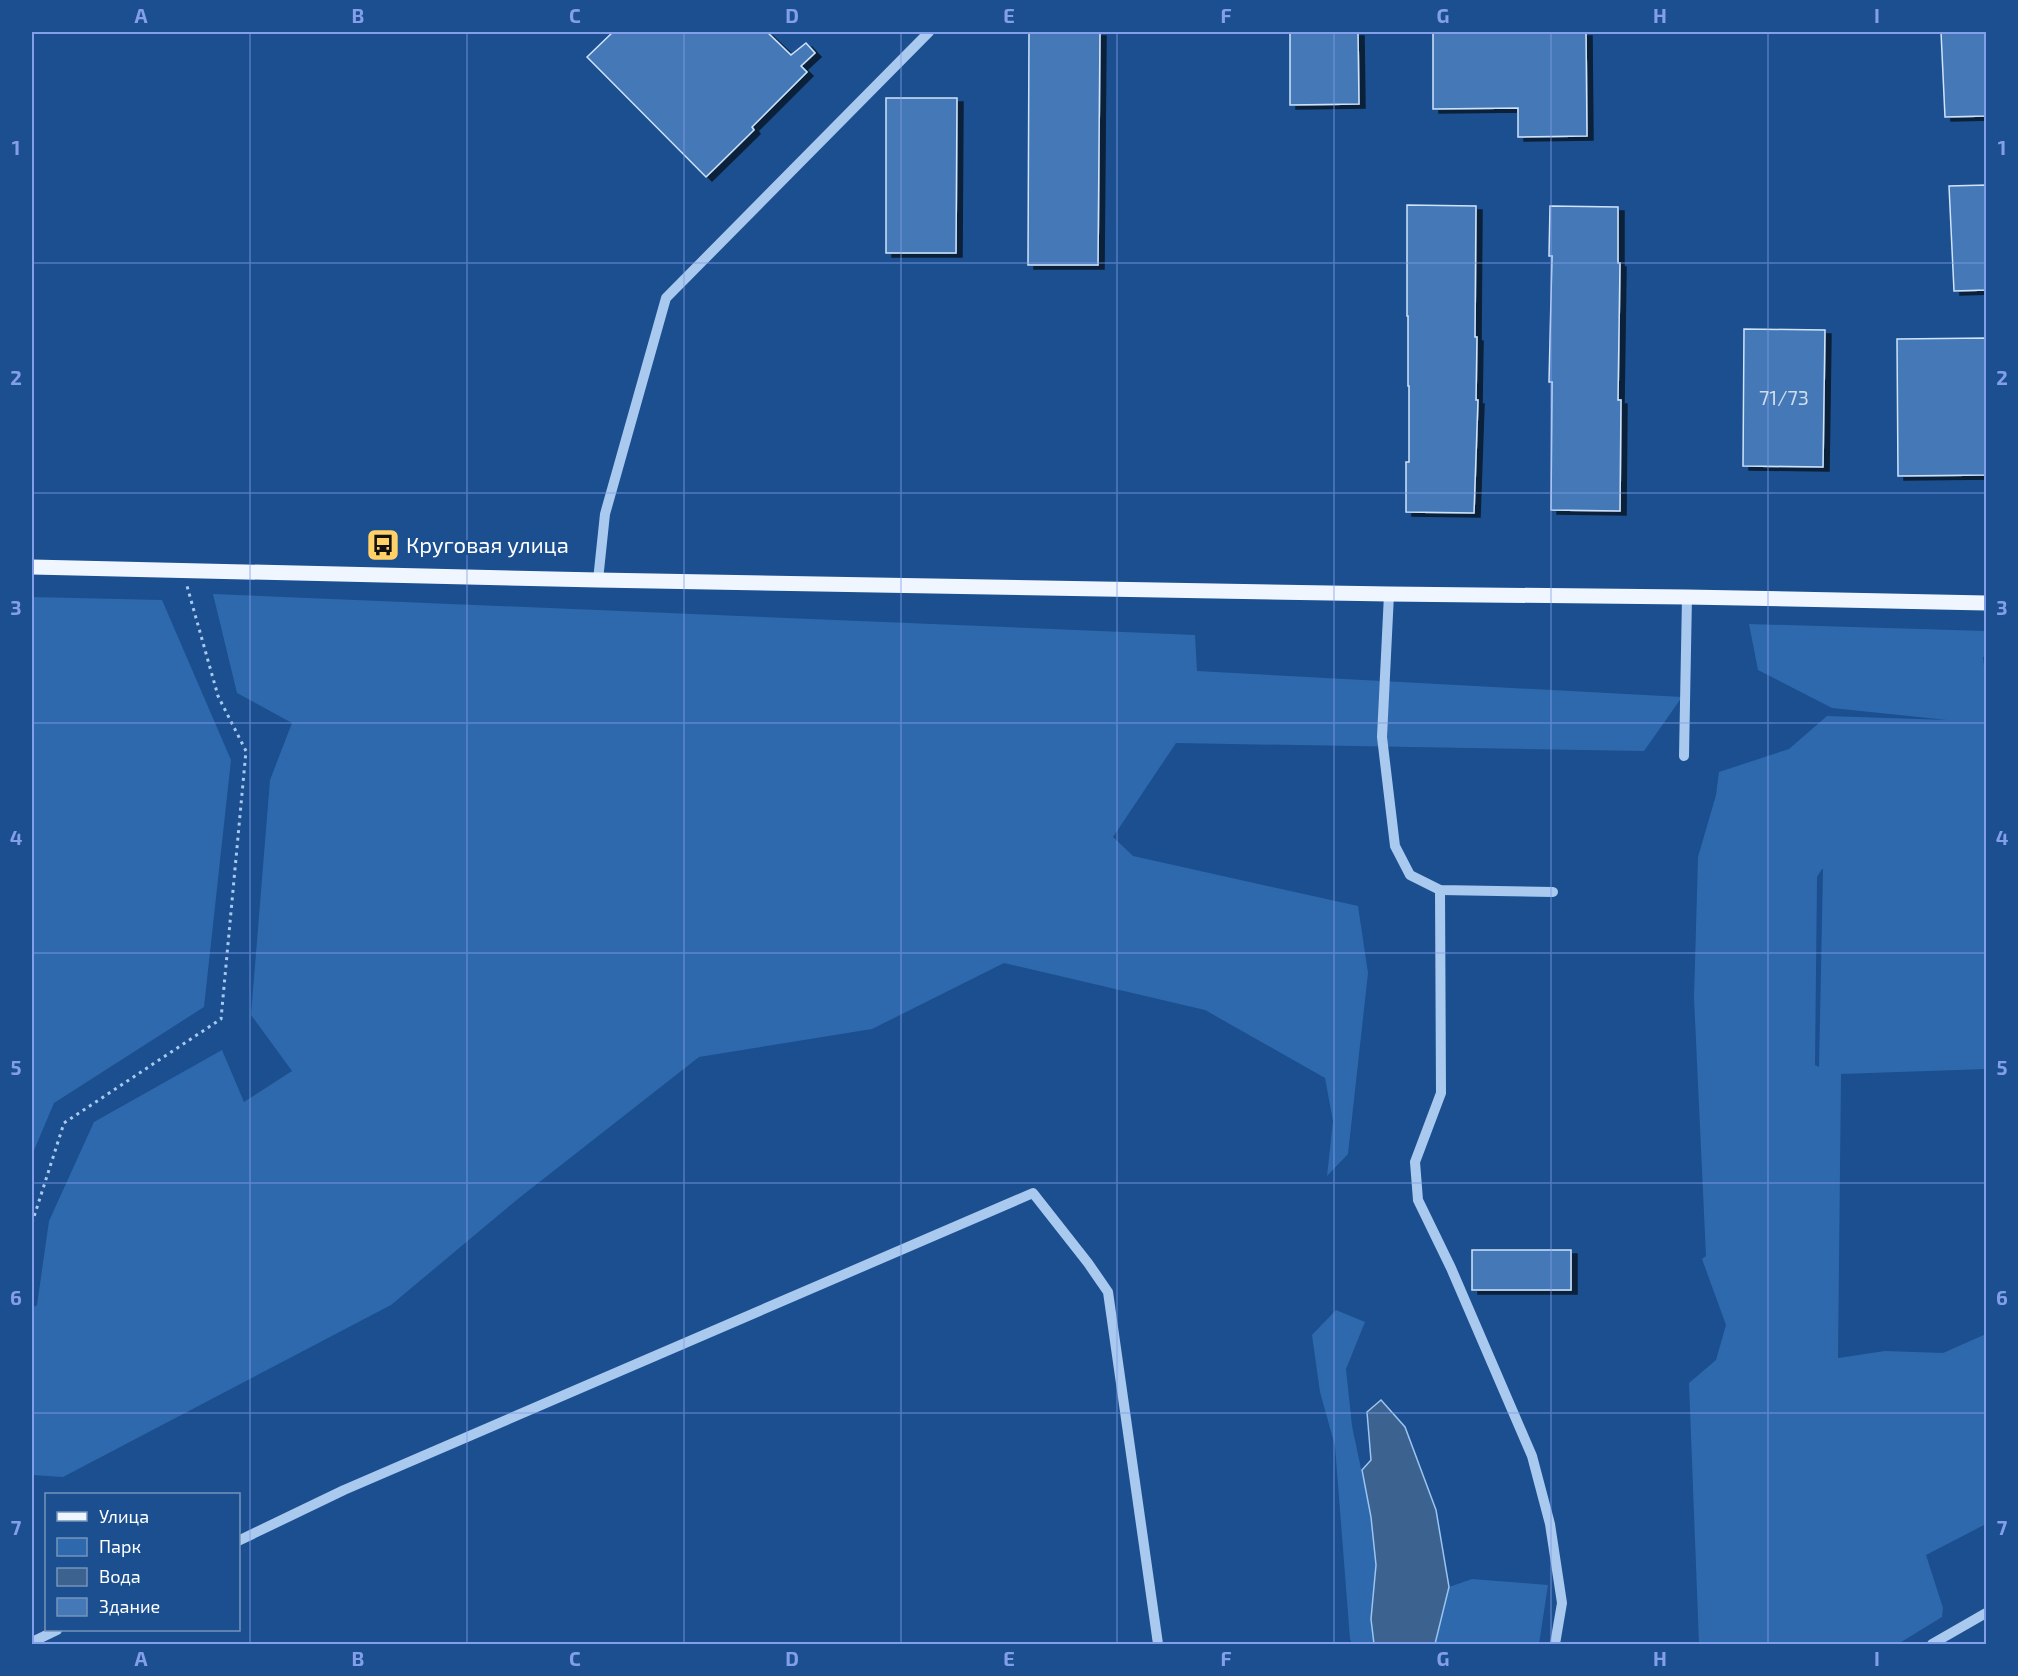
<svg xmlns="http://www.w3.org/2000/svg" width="2018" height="1676" font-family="'Exo 2',sans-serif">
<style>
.green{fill:#2e69ad;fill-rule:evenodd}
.water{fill:#3c6290;stroke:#9cc4f0;stroke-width:1.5}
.building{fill:#4478b7;stroke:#cfe3fa;stroke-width:1.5;filter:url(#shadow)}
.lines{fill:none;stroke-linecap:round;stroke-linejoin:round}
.path{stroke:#a9c9ee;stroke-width:3;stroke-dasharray:3 4.5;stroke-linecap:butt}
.minor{stroke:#a9c9ee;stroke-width:10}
.major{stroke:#f0f6ff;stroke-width:15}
.grid{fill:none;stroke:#839eea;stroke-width:1.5;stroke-opacity:0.55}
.labels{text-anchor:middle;stroke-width:4.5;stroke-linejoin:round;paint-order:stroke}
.number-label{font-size:20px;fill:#d0dded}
.poi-label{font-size:22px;fill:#fff;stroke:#1b4f8f;text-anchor:start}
.neatline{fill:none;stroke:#839eea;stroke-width:2}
.grid-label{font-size:20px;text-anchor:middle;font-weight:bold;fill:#839eea}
</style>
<defs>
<filter id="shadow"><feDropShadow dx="6" dy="4" stdDeviation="0" flood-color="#0009"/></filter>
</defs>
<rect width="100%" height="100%" fill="#1b4f8f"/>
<g class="green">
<polygon points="213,594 1195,635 1197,671 1682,697 1644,751 1176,743 1113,837 1133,856 1358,906 1368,973 1348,1154 1327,1176 1333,1121 1325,1078 1205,1010 1004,963 872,1029 699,1057 519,1198 391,1305 63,1477 32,1475 32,1308 37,1305 49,1221 94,1122 222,1050 244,1102 292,1071 251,1015 270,780 292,723 237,693"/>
<polygon points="32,597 162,600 231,760 204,1007 54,1103 32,1155"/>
<path d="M1749 624 1986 631V656L1983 657 1986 684V1069L1841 1074 1838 1358 1885 1351 1943 1353 1986 1334V1524L1926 1555 1943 1608 1942 1617 1898 1644H1699L1689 1383 1716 1360 1726 1325 1702 1259 1706 1256 1694 998 1698 857 1716 795 1719 772 1789 749 1827 716 1947 720 1832 708 1758 670ZM1822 869H1823L1819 1067 1815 1065 1817 877Z"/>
<polygon points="1336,1310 1365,1322 1346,1369 1352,1426 1371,1516 1376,1565 1371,1619 1374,1644 1352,1644 1350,1639 1335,1446 1320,1392 1312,1335"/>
<polygon points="1472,1579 1548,1585 1539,1644 1435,1644 1449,1587"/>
</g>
<polygon class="water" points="1381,1400 1405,1427 1436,1510 1449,1587 1435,1644 1374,1644 1371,1619 1376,1565 1371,1517 1362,1470 1371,1460 1367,1412"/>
<g class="building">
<polygon points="613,32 767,32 791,55 806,43 815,53 801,66 807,72 752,127 754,130 706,177 587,57"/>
<polygon points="1029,32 1100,32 1098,265 1028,265"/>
<polygon points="1290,32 1358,32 1359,104 1290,105"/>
<polygon points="1433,32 1586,32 1587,136 1518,137 1518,108 1433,109"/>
<polygon points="1941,32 1986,32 1986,116 1945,117"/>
<polygon points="886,98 957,98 956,253 886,253"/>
<polygon points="1986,185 1986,290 1954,291 1949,186"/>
<polygon points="1407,205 1476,206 1475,337 1477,337 1476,400 1478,400 1474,513 1406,512 1406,462 1409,462 1409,386 1408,386 1408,316 1407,316"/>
<polygon points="1550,206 1618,207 1618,263 1620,263 1618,400 1621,400 1620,511 1551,510 1552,382 1549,382 1552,256 1549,256"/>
<polygon points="1744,329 1825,330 1823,467 1743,466"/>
<polygon points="1986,338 1986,475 1898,476 1897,339"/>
<rect x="1472" y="1250" width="99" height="40"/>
</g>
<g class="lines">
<polyline class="path" points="32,1223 64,1123 221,1019 246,751 218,696 187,586"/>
<g class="minor">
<polyline points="598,580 605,514 666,298 929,32"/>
<polyline points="1389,594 1382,737 1395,846 1410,875 1440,890 1553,892"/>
<polyline points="1684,756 1687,597"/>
<polyline points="1440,890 1441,1093 1415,1162 1418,1200 1451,1268 1532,1456 1550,1524 1562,1603 1555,1644"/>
<polyline points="238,1541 344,1490 1033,1193 1088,1263 1108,1292 1158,1644"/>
<polyline points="32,1642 57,1630"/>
<polyline points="1932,1644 1986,1613"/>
</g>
<polyline class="major" points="32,567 598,580 1389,594 1687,597 1986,603"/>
</g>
<path class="grid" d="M250 32V1644M467 32V1644M684 32V1644M901 32V1644M1117 32V1644M1334 32V1644M1551 32V1644M1768 32V1644M32 263H1986M32 493H1986M32 723H1986M32 953H1986M32 1183H1986M32 1413H1986"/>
<defs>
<symbol id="bus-square" viewBox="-11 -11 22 22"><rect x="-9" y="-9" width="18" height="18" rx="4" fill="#ffd166" stroke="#1b4f8f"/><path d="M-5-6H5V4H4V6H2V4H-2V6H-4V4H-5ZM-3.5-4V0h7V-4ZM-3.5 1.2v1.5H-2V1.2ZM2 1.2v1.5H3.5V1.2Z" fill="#111"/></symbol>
</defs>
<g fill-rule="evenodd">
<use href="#bus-square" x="364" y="526" width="38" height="38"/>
</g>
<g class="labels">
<g class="number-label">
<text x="1784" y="405">71/73</text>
</g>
<g class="poi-label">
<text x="406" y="553">Круговая улица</text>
</g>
</g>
<rect width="2018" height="1676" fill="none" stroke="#1b4f8f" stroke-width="66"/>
<rect x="45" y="1493" width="195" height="138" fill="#1b4f8f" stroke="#7695bc" stroke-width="1.5"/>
<rect x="57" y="1512" width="30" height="9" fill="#f0f6ff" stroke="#7695bc" stroke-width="1.5"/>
<text x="99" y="1523" font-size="18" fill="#ffffff">Улица</text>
<rect x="57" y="1538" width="30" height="18" fill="#2e69ad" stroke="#7695bc" stroke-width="1.5"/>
<text x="99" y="1553" font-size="18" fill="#ffffff">Парк</text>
<rect x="57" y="1568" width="30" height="18" fill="#3c6290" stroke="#7695bc" stroke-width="1.5"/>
<text x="99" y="1583" font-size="18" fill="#ffffff">Вода</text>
<rect x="57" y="1598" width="30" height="18" fill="#4478b7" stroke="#7695bc" stroke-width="1.5"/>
<text x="99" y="1613" font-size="18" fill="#ffffff">Здание</text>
<rect x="33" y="33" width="1952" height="1610" class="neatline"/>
<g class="grid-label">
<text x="141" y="23">A</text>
<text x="358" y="23">B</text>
<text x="575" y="23">C</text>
<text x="792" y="23">D</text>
<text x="1009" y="23">E</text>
<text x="1226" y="23">F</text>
<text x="1443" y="23">G</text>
<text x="1660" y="23">H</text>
<text x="1877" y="23">I</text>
<text x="16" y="155">1</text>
<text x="2002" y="155">1</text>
<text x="16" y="385">2</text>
<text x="2002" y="385">2</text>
<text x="16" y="615">3</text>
<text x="2002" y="615">3</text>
<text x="16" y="845">4</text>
<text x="2002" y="845">4</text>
<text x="16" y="1075">5</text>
<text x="2002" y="1075">5</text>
<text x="16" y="1305">6</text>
<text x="2002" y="1305">6</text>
<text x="16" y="1535">7</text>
<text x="2002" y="1535">7</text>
<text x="141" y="1666">A</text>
<text x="358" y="1666">B</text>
<text x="575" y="1666">C</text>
<text x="792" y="1666">D</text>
<text x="1009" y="1666">E</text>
<text x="1226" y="1666">F</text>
<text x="1443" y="1666">G</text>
<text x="1660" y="1666">H</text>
<text x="1877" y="1666">I</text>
</g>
</svg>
